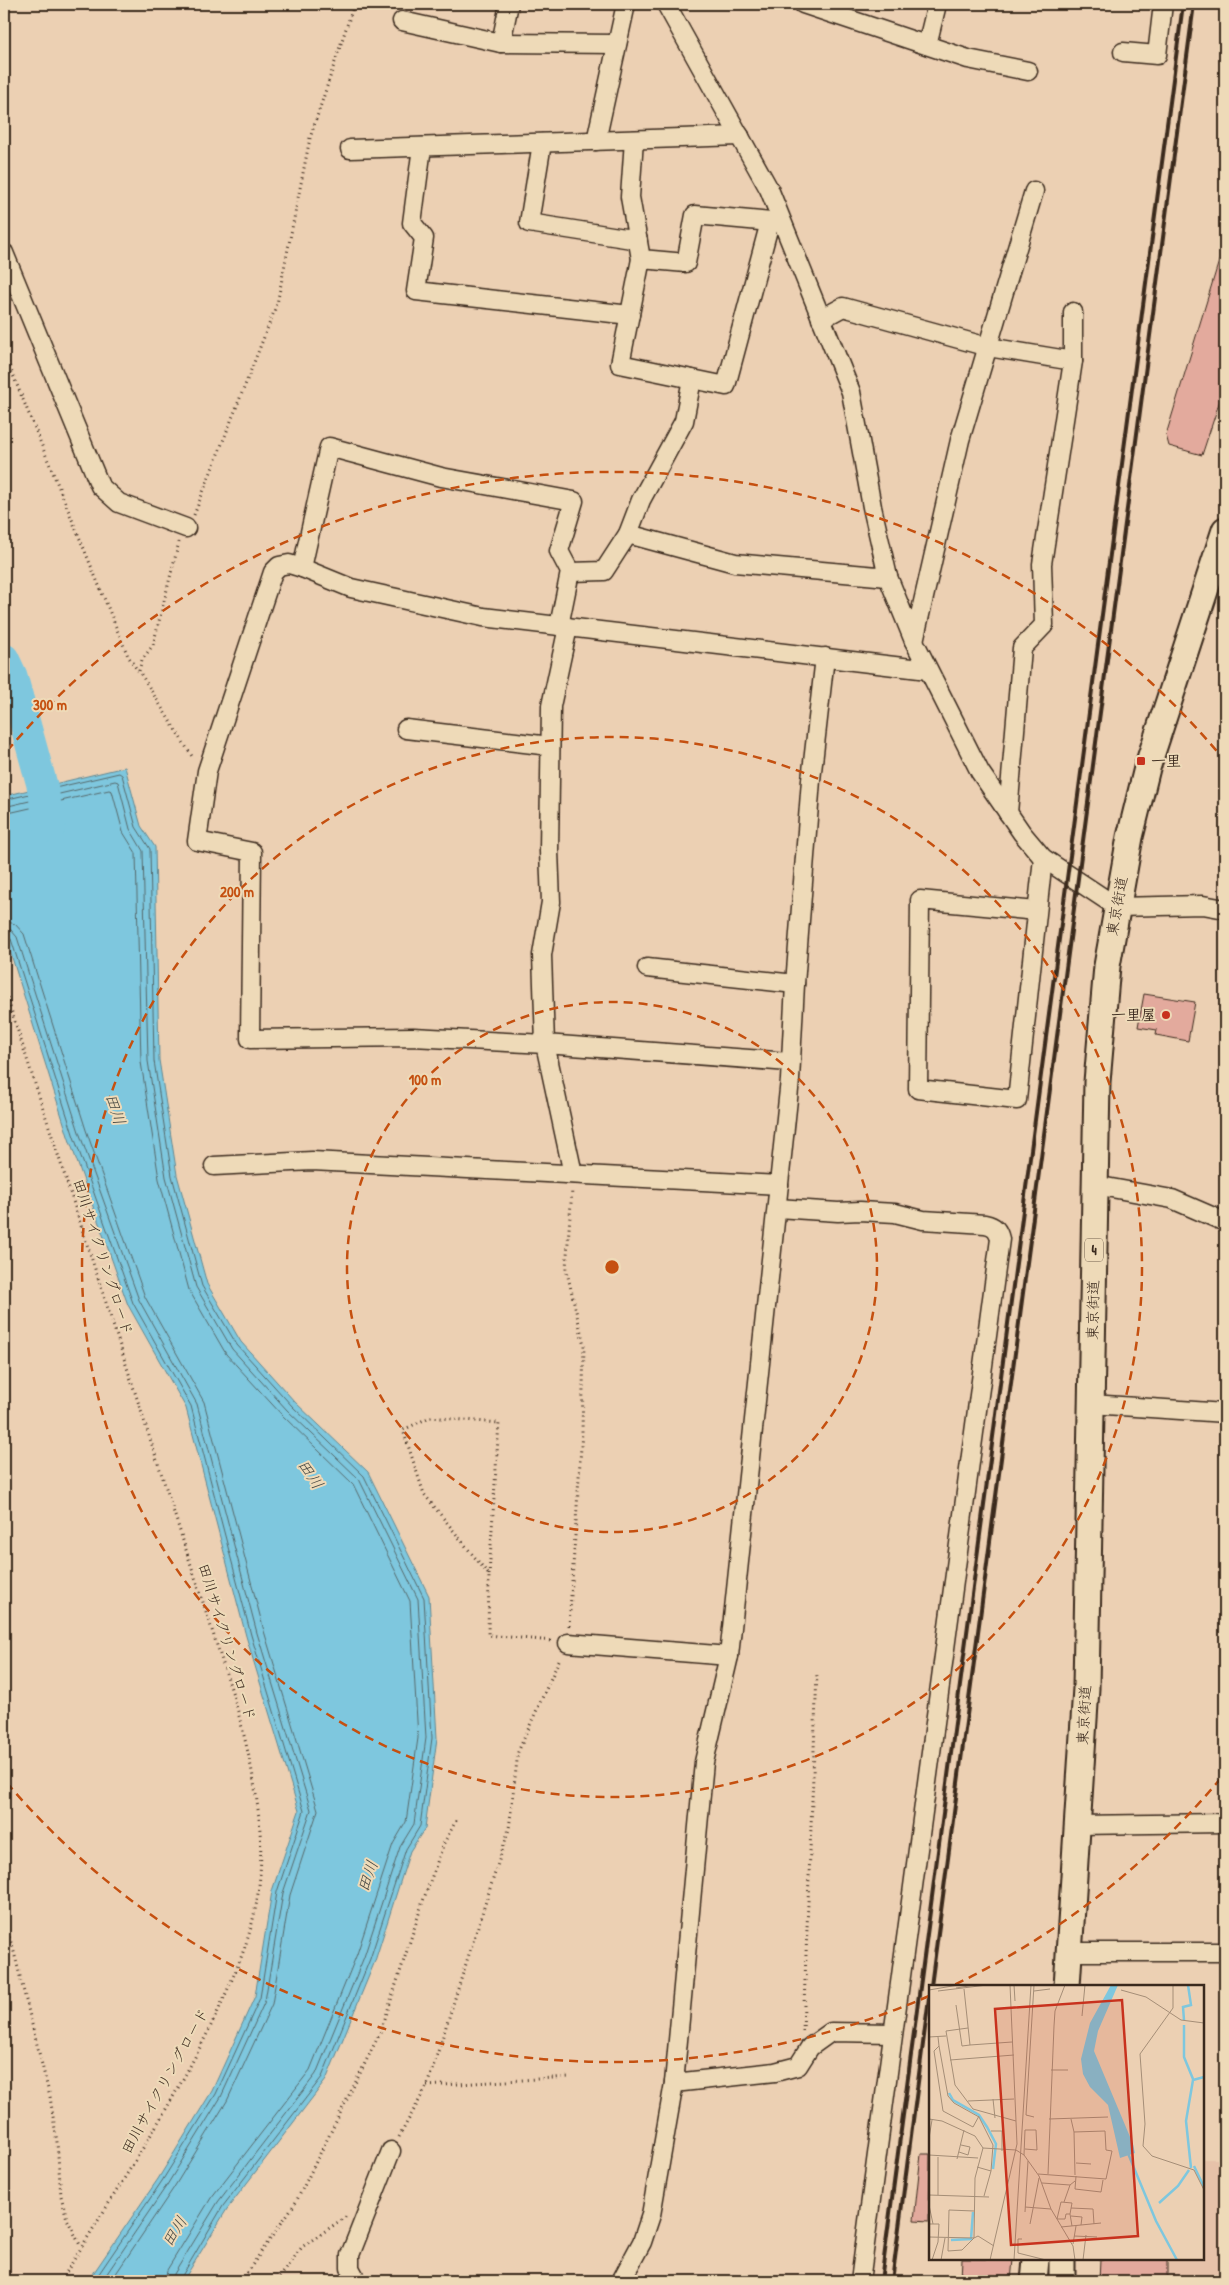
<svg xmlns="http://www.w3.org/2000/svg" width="1229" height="2285" font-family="'Patrick Hand','Klee One',sans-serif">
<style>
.built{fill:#e6c2a9}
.water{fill:#7ec7de;stroke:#638891}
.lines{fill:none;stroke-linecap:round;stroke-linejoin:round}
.shore{stroke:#56696b;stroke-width:1}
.river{stroke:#7ec7de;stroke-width:31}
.building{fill:#e3aa9d;stroke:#3b2a1e}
.minor-casing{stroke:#3b2a1e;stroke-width:21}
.highway-casing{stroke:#3b2a1e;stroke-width:29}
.path{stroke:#3b2a1e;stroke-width:3;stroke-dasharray:1 4;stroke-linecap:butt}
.minor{stroke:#eedab8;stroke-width:18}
.highway{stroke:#eedab8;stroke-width:25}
.rail{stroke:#3b2a1e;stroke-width:4}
.ring{fill:none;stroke:#c55010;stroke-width:2.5;stroke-dasharray:9 6}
.poi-dot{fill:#c8321e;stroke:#eedab8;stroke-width:2}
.labels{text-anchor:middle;stroke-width:4;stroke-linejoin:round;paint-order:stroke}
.shield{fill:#eedab8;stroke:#715f4c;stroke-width:1}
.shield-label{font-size:14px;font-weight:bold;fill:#3b2a1e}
.poi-label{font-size:15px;font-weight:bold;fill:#3b2a1e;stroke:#eedab8;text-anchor:start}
.street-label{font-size:15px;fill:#3b2a1e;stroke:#eedab8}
.water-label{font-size:16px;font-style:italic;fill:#484944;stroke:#eedab8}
.inset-river{fill:none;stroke:#7ec7de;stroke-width:2.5}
.inset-road{fill:none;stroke:#a58e77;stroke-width:1}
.view{fill:#c8321e;fill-opacity:0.15;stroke:#c8321e;stroke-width:2.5}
.inset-edge{fill:none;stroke:#3b2a1e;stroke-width:2.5}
.centre{fill:#c55010;stroke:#eedab8;stroke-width:2.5}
.ring-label{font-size:15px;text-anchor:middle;font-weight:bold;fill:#c55010;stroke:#eedab8;stroke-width:4;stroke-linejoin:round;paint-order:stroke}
</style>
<rect width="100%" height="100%" fill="#ecd0b3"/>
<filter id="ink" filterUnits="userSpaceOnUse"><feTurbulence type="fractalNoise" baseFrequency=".02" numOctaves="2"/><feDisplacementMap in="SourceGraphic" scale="10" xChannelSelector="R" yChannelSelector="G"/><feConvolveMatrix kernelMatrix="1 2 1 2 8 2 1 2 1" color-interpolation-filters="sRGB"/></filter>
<g filter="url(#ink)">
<polygon class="built" points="1220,2055 1225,2055 1225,2281 1099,2281 1100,2259 1203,2259 1203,2159 1220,2159"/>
<polygon class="water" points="125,767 141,826 155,847 159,1060 177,1175 207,1284 241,1342 295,1402 368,1472 429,1596 437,1738 425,1828 410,1851 375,1961 326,2080 227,2209 183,2281 88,2281 158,2179 212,2091 255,1996 272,1891 299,1811 246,1636 186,1408 128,1305 68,1136 4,932 4,796"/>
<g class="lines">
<g class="shore">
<polyline points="4,800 119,773 122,775 136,827 150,849 154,1061 172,1176 202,1286 237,1345 292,1406 364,1476 424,1598 432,1738 420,1826 406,1849 370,1959 322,2077 223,2206 179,2281"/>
<polyline points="4,807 115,781 118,782 130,829 143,851 148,1061 166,1177 196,1287 232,1349 287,1410 359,1479 418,1599 426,1738 414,1824 400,1847 364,1957 316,2074 218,2202 174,2274 173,2281"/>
<polyline points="4,814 109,790 112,791 123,832 136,853 141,1062 159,1179 189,1290 226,1354 282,1415 353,1484 410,1601 418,1738 406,1822 393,1844 357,1954 310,2070 211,2198 167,2270 165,2281"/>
<polyline points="4,921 15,924 24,934 86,1130 145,1297 204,1402 264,1631 318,1810 290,1895 272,2004 227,2101 173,2189 111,2281"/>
<polyline points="4,928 11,930 17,937 79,1132 139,1300 197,1404 257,1633 311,1810 283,1893 265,2001 221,2097 167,2185 102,2281"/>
<polyline points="4,935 11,939 73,1134 133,1303 191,1406 251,1635 304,1811 277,1892 260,1998 216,2094 162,2181 94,2281"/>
</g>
<polyline class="river" points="4,659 12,676 42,785 50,827"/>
</g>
<g class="building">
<polygon points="1222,251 1225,251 1225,385 1202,455 1169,446 1166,435"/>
<polygon points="1144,994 1195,1002 1188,1041 1156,1035 1157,1030 1138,1027"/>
<polygon points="921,2154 930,2154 929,2221 914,2220"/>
<polygon points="962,2259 1013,2259 1011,2281 961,2278"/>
<polygon points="1100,2259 1167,2259 1167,2281 1099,2281"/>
</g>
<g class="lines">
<defs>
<g id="minor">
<polyline points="666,4 769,189 851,392 872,507 888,577 914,641 980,772 1022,833 1043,858 1117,907 1203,905 1225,909"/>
<polyline points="803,4 968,59 1028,71"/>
<polyline points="402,21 501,43 617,44"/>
<polyline points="501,43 509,4"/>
<polyline points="927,45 937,4"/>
<polyline points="1123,52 1157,55 1163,4"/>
<polyline points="634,140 630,197 641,259 686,263 695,215 782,223"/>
<polyline points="596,141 626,4"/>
<polyline points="542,143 529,223 638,240"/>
<polyline points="422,147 412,223 424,238 416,291 630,315"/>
<polyline points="350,149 740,136"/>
<polyline points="4,253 100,486 119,503 186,528"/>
<polyline points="641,259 620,364 726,386 770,222"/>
<polyline points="821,319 843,307 988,347 1073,361"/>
<polyline points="628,534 735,563 888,577"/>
<polyline points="302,568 329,447 441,477 574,501 559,551 570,572 559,626"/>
<polyline points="570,572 604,571 628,534 641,500 684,421 692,379"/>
<polyline points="568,627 551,706 549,851 551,902 542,955 545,1044 789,1062"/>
<polyline points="914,641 960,440 1034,191"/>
<polyline points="406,729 550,746"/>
<polyline points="1008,813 1022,648 1044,625 1042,564 1073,361 1073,312"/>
<polyline points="1037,911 920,900 918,1089 1017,1100 1043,858"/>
<polyline points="647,968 795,984"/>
<polyline points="214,1166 312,1161 779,1185"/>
<polyline points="573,1174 545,1044 413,1037 250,1039 252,852 197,841 207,771 273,572 279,566 289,564 302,568 351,588 483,617 928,670"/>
<polyline points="1095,1185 1172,1199 1225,1222"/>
<path d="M777 1208 838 1212 860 1211 895 1213 923 1220 985 1224C995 1226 998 1230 1000 1239L860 2281"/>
<polyline points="1091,1404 1225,1413"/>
<polyline points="568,1643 729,1656"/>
<polyline points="1077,1825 1225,1823"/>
<polyline points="1068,1952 1225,1952"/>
<polyline points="674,2083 775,2072 798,2066 810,2047 831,2032 892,2033"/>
<polyline points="357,2281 350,2268 350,2255 391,2151"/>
<polyline points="621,2281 642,2242 651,2215 674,2083 704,1762 729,1656 790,1080 795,984 811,780 825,657"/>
</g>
<g id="highway">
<polyline points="1067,1986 1086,1688 1097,1082 1107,966 1130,837 1147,768 1225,530"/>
<polyline points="1062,2259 1062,2281"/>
<polyline points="1034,2281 1036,2259"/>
</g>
</defs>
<use href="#minor" class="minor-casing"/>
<use href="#highway" class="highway-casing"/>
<g class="path">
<polyline points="4,353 120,637 128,656 138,671"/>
<polyline points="194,515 277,304 310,138 354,4"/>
<polyline points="179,542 153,645 142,660 139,671 193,758"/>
<path d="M4 988 235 1701C253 1767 270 1841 255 1910 248 1946 232 1980 217 2013 173 2106 114 2193 61 2281"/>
<polyline points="489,1575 499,1423 430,1417 403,1430 424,1494 489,1575 488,1635 553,1641"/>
<polyline points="569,1626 582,1432 584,1345 566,1268 572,1190"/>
<polyline points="4,1923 13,1948 50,2097 57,2142 61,2196 67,2219 81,2247"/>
<polyline points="803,2031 817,1673"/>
<polyline points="427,2086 569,2077"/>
<polyline points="399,2137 427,2086 509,1829 518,1752 560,1658"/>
<polyline points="241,2281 296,2202 381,2031 423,1901 444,1843 457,1819"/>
<polyline points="276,2281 302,2247 347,2216"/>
</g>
<use href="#minor" class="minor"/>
<use href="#highway" class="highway"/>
<g class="rail">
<polyline points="931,1986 1194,4"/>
<polyline points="881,2281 1183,4"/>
<polyline points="892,2281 930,1990"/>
</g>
</g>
</g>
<g class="ring">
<circle cx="612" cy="1267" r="265"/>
<circle cx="612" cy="1267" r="530"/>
<path d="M1221 1778A795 795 0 0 1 954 1985M929 1996A795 795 0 0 1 7 1783M7 751A795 795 0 0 1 1221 756"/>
</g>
<g class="poi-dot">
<rect x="1136" y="756" width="10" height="10" rx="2.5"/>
<circle cx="1166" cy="1015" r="5"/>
</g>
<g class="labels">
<rect class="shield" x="1085" y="1238.5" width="18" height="23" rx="4"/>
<g class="shield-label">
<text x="1094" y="1255">4</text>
</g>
<g class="poi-label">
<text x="1151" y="766">一里</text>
<text x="1156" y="1020" text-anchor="end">一里屋</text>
</g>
<g class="street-label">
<text transform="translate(1117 906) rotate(-80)" y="5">東京街道</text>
<text transform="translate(103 1257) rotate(72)" y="5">田川サイクリングロード</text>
<text transform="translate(1093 1310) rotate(-89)" y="5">東京街道</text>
<text transform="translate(227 1642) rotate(73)" y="5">田川サイクリングロード</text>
<text transform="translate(1084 1715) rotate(-87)" y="5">東京街道</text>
<text transform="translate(165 2081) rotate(-61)" y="5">田川サイクリングロード</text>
</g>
<g class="water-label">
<text transform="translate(116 1109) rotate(72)" y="6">田川</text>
<text transform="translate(311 1474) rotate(56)" y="6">田川</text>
<text transform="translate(367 1876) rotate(-71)" y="6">田川</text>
<text transform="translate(174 2231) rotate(-58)" y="6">田川</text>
</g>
</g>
<g transform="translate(929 1985)">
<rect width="275" height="275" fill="#ecd0b3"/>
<path d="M182 0H189L169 46 165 66 204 159 206 168 191 173 179 120 161 102 154 89 152 74 161 38Z" fill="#7ec7de"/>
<path class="inset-river" d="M255 35 254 22 262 20 259 0M255 40V72L264 94M20 108 24 115 50 130 58 142 67 159 64 184M198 166 227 236 248 275M265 181 275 202M262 183 257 136 264 95 275 92M230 218 249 201 260 185M22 255 42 254 44 227"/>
<path class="inset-road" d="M85 0 86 16M244 0V23L211 69 216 139 214 161 223 171 265 185 275 205M27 3 46 0M35 4 41 60 83 57M0 5 29 0M192 5 217 12 252 35 275 38M9 6 58 0M105 6 121 4M27 20 33 61 41 60M153 31 156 0M39 43 17 46 26 100 44 124 87 136M0 52 17 51M9 52 10 61 5 66 14 126 44 142 50 131M10 61 19 111 25 118 50 132 64 160 62 186 48 182M21 75 85 70M122 85H139M64 114 66 133M39 116 85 114M105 132 97 130 105 0M0 134 13 136 46 151 54 163 87 165 95 170 110 191 122 224 144 261 146 275M120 134 179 132M62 146H73V166M145 147 146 190M0 153 3 135M54 163 46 193 45 253 49 251 65 261M30 167 39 170 41 162 32 160M0 170 49 173M95 170 96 145H107L108 165 96 164M28 174 35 145M147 178 162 179M109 189 177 194 183 166 177 165 176 146 145 147 142 134M119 189 125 41 126 26 136 0M147 191 146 204 172 207 174 195M113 198 141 200M0 210 60 212M9 210V172M55 211 62 186M135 217 141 200 146 196M0 220 4 239M96 222 122 224M142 223 164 224 165 239M96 227 99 176M142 231 153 232 152 240M128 234 132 217 143 218 141 229M128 234H136L137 229H141L143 241M0 239H10L9 257 3 275M101 239 110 193M132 242 172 238M145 251 168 252M0 252 45 253M45 253 33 265 19 266 20 225 45 226M93 254H89V268L117 275M144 259 147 241M12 275 16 253M61 275 88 159 81 0M85 275 102 0M154 275 157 250"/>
<path class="view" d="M193 15 209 251 82 260 66 24Z"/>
<rect width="275" height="275" class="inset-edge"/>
</g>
<circle cx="612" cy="1267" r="8" class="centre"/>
<g class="ring-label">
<text x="50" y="710">300 m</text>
<text x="237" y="897">200 m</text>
<text x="425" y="1085">100 m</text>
</g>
<rect width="1229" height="2285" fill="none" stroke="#eedab8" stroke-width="20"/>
<rect x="10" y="10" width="1209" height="2265" fill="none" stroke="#3b2a1e" stroke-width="2" filter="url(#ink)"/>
</svg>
